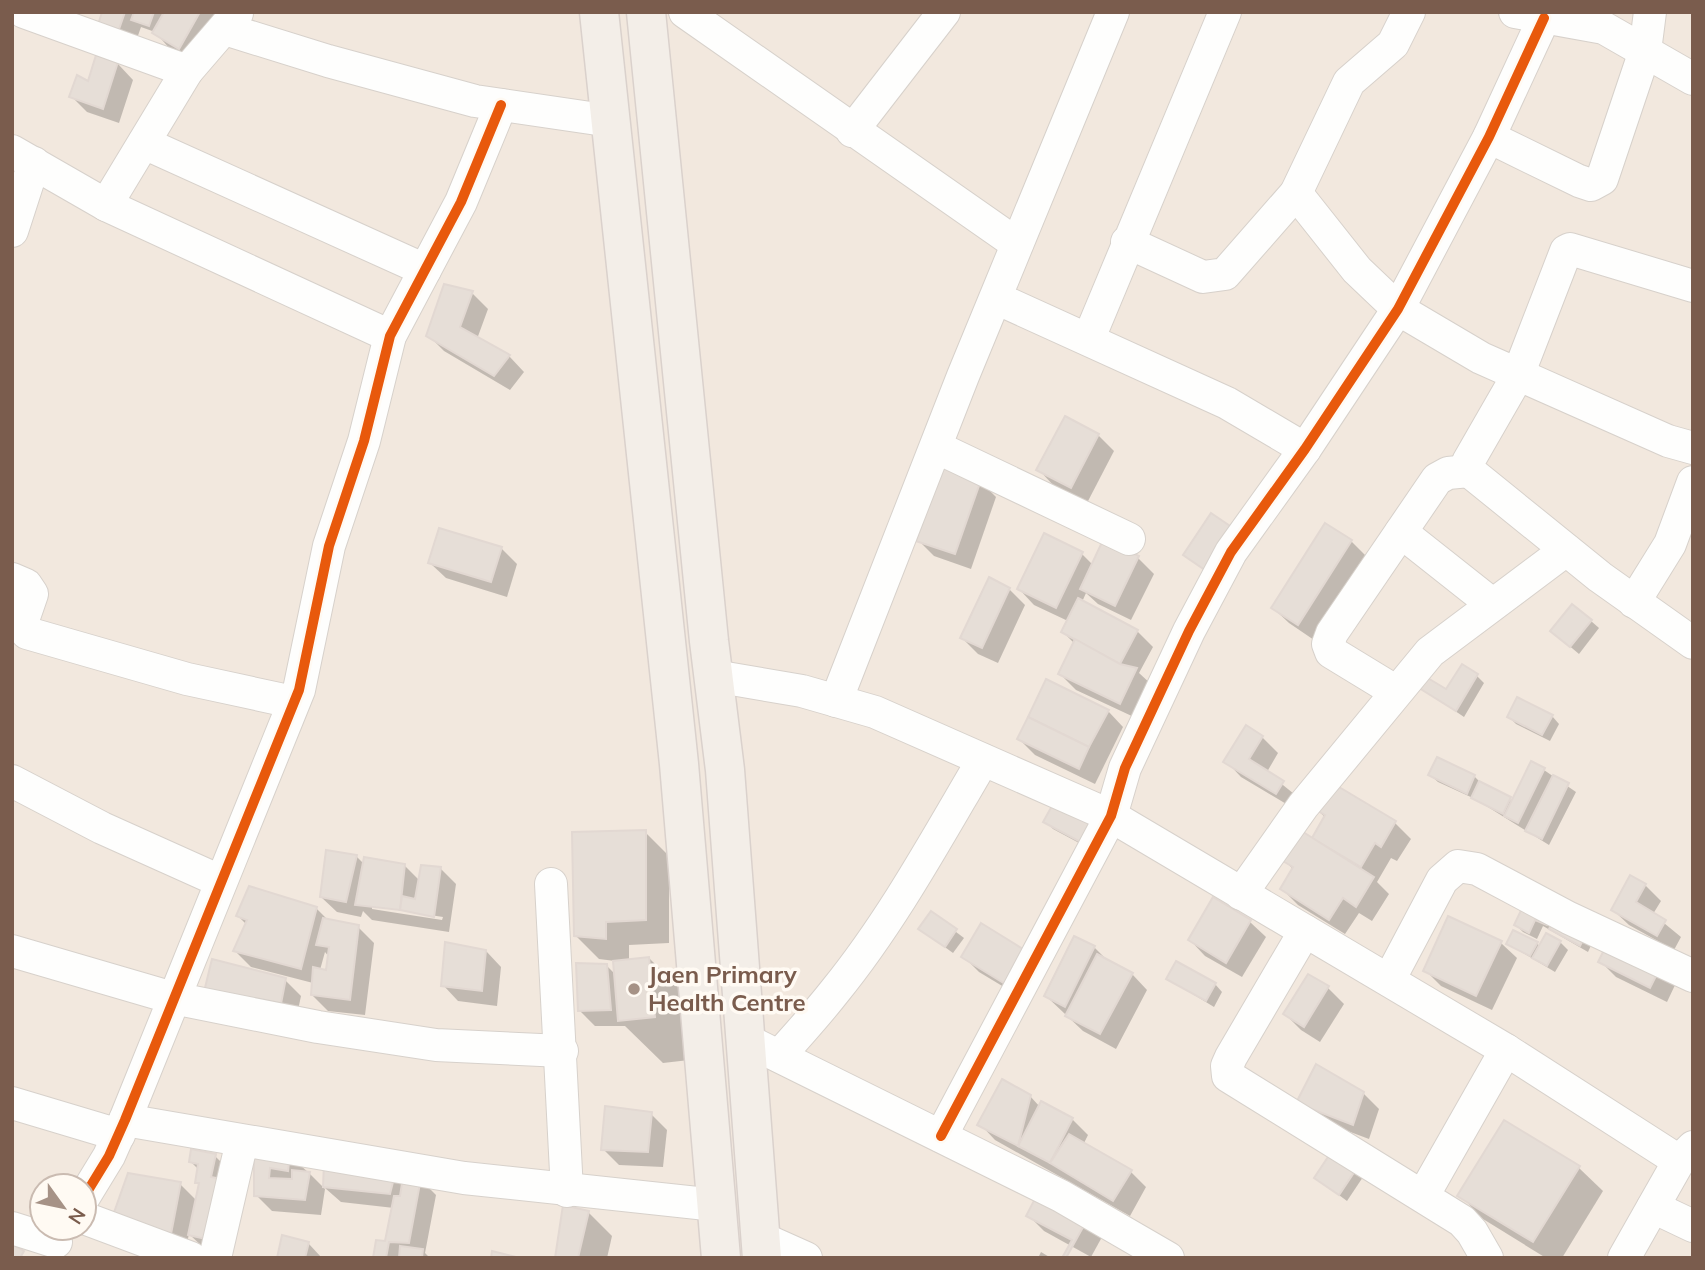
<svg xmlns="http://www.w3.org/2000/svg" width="1705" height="1270" font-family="Mulish,sans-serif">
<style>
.residential{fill:#f2e8de;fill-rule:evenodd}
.shadow{fill:#0003;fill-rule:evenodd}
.building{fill:#e6ded7;stroke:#e2d8d2;stroke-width:2}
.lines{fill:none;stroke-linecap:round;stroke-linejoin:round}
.street-casing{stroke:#d7d1cb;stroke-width:34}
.primary-casing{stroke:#dad1cc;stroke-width:41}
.street{stroke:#fefefd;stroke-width:32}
.primary{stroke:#f3eee8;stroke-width:38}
.cycleway-casing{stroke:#fffaf3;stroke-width:15}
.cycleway{stroke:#e8590c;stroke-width:10}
.poi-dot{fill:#a69286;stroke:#fffaf3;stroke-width:2.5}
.labels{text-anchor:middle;stroke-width:7;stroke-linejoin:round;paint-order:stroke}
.poi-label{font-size:24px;font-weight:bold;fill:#7a5c4d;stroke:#fffaf3;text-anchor:start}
</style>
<rect width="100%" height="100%" fill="#f9f5f0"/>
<path class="residential" d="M12 12H1693V1258H12ZM42 1186H84V1228H42Z"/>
<g class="shadow">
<polygon points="104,12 165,14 225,12 195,64 170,49 155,32 141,27 134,47 115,40"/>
<polygon points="97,57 118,64 133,80 119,123 87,112 71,96 89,83"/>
<polygon points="472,293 488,309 477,339 509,356 524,372 510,390 444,351 428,335"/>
<polygon points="1098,435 1114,451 1087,503 1054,486 1039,470"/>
<polygon points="980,481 996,497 971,569 934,556 918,540"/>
<polygon points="1351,541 1367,557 1314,640 1289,623 1273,608"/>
<polygon points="501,548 517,564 507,597 446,578 430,563"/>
<polygon points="1082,554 1093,565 1138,558 1154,574 1131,620 1098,604 1086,593 1082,602 1137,631 1153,647 1139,673 1152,685 1136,718 1076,690 1060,674 1074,643 1063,632 1068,621 1034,605 1019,589"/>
<polygon points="1009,589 1025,605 998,663 978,654 962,638"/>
<polygon points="1591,621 1599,628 1579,654 1560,638"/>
<polygon points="1477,676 1484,683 1464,717 1421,688 1447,691"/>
<polygon points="1108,711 1123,727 1095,784 1035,755 1019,739"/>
<polygon points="1552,716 1559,724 1550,741 1516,724 1509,717"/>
<polygon points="1262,737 1278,753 1267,772 1299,798 1293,808 1241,777 1226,761"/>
<polygon points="1438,760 1474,776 1483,785 1513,802 1544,770 1576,792 1549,845 1475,799 1438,782 1430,775"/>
<polygon points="1330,783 1395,823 1411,839 1397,861 1391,858 1377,882 1389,894 1372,921 1359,913 1345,934 1298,905 1282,889 1294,870 1284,860 1313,840 1326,818 1315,808"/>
<polygon points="1054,806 1094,851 1053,829 1046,822"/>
<polygon points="645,832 669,856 669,943 629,945 629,961 649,958 692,1001 698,1059 663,1063 625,1026 595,1026 579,1010 606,965 616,975 615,961 599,959 576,936"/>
<path d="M356 856 364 864 404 865 420 881 440 868 456 884 449 932 372 920 363 911 361 917 337 912 321 897ZM372 906 443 917 442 920 372 909Z"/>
<polygon points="1645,885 1661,901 1653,914 1681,937 1674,950 1629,925 1613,910"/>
<polygon points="1214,900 1250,922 1266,937 1242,977 1205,956 1190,940"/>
<polygon points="1526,904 1594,939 1588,952 1543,926 1537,939 1523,932 1516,925"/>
<path d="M316 908 329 921 358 927 374 943 365 1015 328 1011 312 995 313 983 251 967 235 951 247 925 238 916ZM325 952 329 957 327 972 320 970Z"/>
<polygon points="931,913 964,938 953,953 920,929"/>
<polygon points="982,926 1027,1001 979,972 963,956"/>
<polygon points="1560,942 1568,950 1555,972 1508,944 1537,943 1540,947"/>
<polygon points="1501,943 1517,958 1492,1010 1441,986 1425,970"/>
<polygon points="1609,943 1676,983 1667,1002 1616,977 1600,961"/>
<polygon points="1094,947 1109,962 1132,974 1147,990 1116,1049 1083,1031 1046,996"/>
<polygon points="486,951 501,967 497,1006 458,1001 443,985"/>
<polygon points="1309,976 1328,988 1344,1004 1320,1042 1301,1030 1285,1014"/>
<polygon points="1168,979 1215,984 1222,992 1214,1007"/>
<polygon points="285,980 301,996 294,1029 221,1011"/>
<polygon points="1363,1093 1379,1109 1369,1139 1313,1118 1298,1103"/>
<polygon points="1030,1096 1040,1107 1042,1104 1072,1119 1088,1135 1083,1145 1131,1172 1146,1187 1130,1216 995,1140 980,1124"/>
<polygon points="651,1114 667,1130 663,1167 619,1165 603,1149"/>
<polygon points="1505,1122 1579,1168 1603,1191 1562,1258 1546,1258 1483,1219 1460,1195"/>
<polygon points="1332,1154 1363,1177 1347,1201 1316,1178"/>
<polygon points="256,1155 290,1156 309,1173 325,1189 321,1215 272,1211 256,1195"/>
<polygon points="215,1156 227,1168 206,1250 189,1234 186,1248 129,1237 180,1184 197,1201 199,1170 191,1162"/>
<polygon points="325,1165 394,1176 404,1185 420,1179 436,1195 425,1253 430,1258 375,1258 387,1243 394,1208 341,1202 325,1188"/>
<polygon points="1039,1196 1102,1237 1091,1257 1044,1231 1028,1215"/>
<polygon points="588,1212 612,1236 607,1258 556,1258"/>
<polygon points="308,1243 322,1258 278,1258"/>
<polygon points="1041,1252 1051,1258 1038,1258"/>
</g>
<g class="building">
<polygon points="102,12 125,12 118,32 98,25"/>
<polygon points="134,12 154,12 149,26 131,20"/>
<polygon points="164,12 200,12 179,49 152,33"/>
<polygon points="96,55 118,62 103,109 69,97 77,75 88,81"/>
<polygon points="444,284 473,291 460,327 510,355 494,376 426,336"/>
<polygon points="1065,416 1099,434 1071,488 1036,470"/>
<polygon points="942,466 981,480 955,554 916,541"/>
<polygon points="1211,513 1233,528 1205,570 1183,555"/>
<polygon points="1325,523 1352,540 1298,625 1271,608"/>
<polygon points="439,528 502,547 491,582 428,563"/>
<polygon points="1044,533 1083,552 1056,608 1017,589"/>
<polygon points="1103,540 1139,556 1115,606 1080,589"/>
<polygon points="989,577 1010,588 982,648 960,638"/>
<polygon points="1078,598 1138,630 1120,664 1061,632"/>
<polygon points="1572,604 1592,620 1570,647 1550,631"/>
<polygon points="1075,639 1120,664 1137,668 1120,704 1058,674"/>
<polygon points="1462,664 1478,674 1456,711 1419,688 1426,677 1446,689"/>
<polygon points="1046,679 1109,710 1089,747 1028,717"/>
<polygon points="1517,697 1553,715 1542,735 1507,717"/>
<polygon points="1028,717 1089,747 1079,769 1017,739"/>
<polygon points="1246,725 1263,736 1249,759 1284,781 1276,794 1223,762"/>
<polygon points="1437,757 1475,775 1467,794 1428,775"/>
<polygon points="1531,761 1545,768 1518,823 1504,816"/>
<polygon points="1553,775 1569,783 1542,839 1525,831"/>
<polygon points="1329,781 1396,821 1381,847 1375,843 1361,867 1312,838 1325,815 1313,808"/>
<polygon points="1479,781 1511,797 1503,814 1471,798"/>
<polygon points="1053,804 1097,827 1086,845 1043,822"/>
<polygon points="646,830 646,920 606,922 606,939 574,936 572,832"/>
<polygon points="1300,830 1374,877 1356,907 1343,898 1329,920 1280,889 1293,867 1281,860"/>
<polygon points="326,850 357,855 346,902 320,897"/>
<polygon points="364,857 405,864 400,910 355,905"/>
<polygon points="421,865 441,867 434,917 400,910 402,896 415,899"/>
<polygon points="1630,875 1646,884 1636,902 1666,920 1657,936 1611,910"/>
<polygon points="249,886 317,907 301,969 233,951 247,920 236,916"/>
<polygon points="1213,897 1251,920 1226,963 1188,940"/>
<polygon points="1525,902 1552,915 1547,925 1535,920 1529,933 1514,925"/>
<polygon points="931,911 957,929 945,947 918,929"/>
<polygon points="1556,914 1588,931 1580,946 1549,929"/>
<polygon points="1448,916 1502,941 1476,996 1423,971"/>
<polygon points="323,918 359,925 350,1000 311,995 313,967 326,970 329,947 316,945"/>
<polygon points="981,923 1031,954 1010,987 961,957"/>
<polygon points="1513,930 1538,942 1530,956 1506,944"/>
<polygon points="1546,933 1561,941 1547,966 1532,958"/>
<polygon points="1074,936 1095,946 1065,1007 1044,996"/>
<polygon points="1609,940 1661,966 1650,988 1598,962"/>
<polygon points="445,942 486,950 482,991 441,986"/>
<polygon points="1097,954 1133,973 1100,1034 1065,1016"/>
<polygon points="649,957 655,1017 618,1021 613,961"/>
<polygon points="212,959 286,978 279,1014 203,996"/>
<polygon points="1176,961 1216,983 1206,1001 1166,979"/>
<polygon points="576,963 607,964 611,1010 578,1011"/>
<polygon points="1308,974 1329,986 1304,1027 1283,1014"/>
<polygon points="1316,1064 1364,1092 1353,1125 1296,1103"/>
<polygon points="1002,1079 1031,1095 1018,1146 977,1125"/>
<polygon points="1041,1101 1073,1118 1050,1163 1018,1146"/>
<polygon points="605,1106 652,1112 648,1152 601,1150"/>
<polygon points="1504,1120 1580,1166 1533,1242 1457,1196"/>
<polygon points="1069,1134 1132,1170 1113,1201 1050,1163"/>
<polygon points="191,1149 216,1154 211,1177 222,1179 215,1241 188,1235 199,1183 195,1183 198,1164 189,1162"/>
<polygon points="1332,1151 1357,1168 1339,1195 1314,1178"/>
<polygon points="254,1153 290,1154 288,1171 270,1168 269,1178 292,1179 292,1170 310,1172 305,1200 254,1196"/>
<polygon points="324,1163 395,1174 390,1194 323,1187"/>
<polygon points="128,1173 181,1182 171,1234 111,1221"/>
<polygon points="403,1177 421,1178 409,1243 389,1242 386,1258 373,1258 376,1240 385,1241 394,1196 400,1196"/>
<polygon points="1038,1193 1087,1220 1066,1258 1062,1258 1072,1240 1026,1216"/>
<polygon points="563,1205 589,1211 578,1258 555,1258"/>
<polygon points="282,1235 309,1242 305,1258 277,1258"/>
<polygon points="12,1244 24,1251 20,1258 12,1258"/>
<polygon points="400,1246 423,1249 422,1258 399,1258"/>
<polygon points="492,1251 520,1258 491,1258"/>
</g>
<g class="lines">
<defs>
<g id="street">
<polyline points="24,12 187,71"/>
<polyline points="685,12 1017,244"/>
<polyline points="1515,12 1604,28 1693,79"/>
<polyline points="225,29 328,61 475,101 611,121"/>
<polyline points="852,131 944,12"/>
<polyline points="1489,137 1579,181 1591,185 1602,179 1645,51 1650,12"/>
<polyline points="144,143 425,270"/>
<polyline points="12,151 106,205 390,336"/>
<polyline points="1296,193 1357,270 1398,309 1481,358 1668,441 1693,448"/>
<polyline points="106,205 187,71 237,13"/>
<polyline points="12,231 34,163"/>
<polyline points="1127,242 1203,277 1225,274 1296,193 1349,82 1393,44 1409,12"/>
<polyline points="1693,286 1570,249 1566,251 1518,375 1468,462 1469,471 1600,577 1693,643"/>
<polyline points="996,298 1227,403 1305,449"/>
<polyline points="1089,338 1225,12"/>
<polyline points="936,447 1129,539"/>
<polyline points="1401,532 1492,604"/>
<polyline points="12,579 26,585 32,594 22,623 27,633 187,679 293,702"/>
<polyline points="1634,602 1670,544 1693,482"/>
<polyline points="714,676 802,691 875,712 1111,816 1506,1050 1679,1161"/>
<polyline points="1395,691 1331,652 1328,644 1332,633 1437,479 1448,473 1469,471"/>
<polyline points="836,701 963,376 1113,12"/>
<polyline points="12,781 102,828 220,881"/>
<polyline points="551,884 567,1191"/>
<polyline points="1241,894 1303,806 1430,652 1566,550"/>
<polyline points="1305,931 1231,1057 1227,1066 1228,1076 1462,1221 1472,1232 1487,1258"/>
<polyline points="12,951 173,998 318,1027 436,1045 562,1051"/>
<polyline points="1389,980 1442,880 1458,866 1477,869 1569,918 1693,976"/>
<polyline points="746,1040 1061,1196 1168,1258"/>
<path d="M779 1056C798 1035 817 1014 835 991 892 921 937 838 983 760"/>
<polyline points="12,1103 119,1135"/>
<polyline points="125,1120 464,1178 716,1205"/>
<polyline points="941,1136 1111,816 1125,768 1189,631 1231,552 1305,449 1398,309 1489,137 1544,18"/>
<polyline points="1423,1196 1506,1050"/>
<polyline points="84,1197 109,1156 125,1120 299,690 329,546 364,441 390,336 461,202 501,105"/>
<polyline points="1653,1207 1693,1226"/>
<polyline points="84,1218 191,1258"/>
<polyline points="12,1228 56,1242"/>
<polyline points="759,1237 806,1258"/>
<polyline points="215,1258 242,1141"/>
<polyline points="1624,1258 1679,1161 1693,1147"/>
</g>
<g id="primary">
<polyline points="599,12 679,764 721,1258"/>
<polyline points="646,12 709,641 725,770 762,1258"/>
</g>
</defs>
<use href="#street" class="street-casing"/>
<use href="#primary" class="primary-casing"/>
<use href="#street" class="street"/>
<use href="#primary" class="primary"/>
<defs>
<g id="cycleway">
<polyline points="941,1136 1111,816 1125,768 1189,631 1231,552 1305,449 1398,309 1489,137 1544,18"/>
<polyline points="84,1197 109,1156 125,1120 299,690 329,546 364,441 390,336 461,202 501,105"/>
</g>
</defs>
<use href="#cycleway" class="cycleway-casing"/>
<use href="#cycleway" class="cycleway"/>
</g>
<circle class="poi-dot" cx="634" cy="989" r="7"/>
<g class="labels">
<g class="poi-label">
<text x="648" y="983">Jaen Primary<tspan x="648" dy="28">Health Centre</tspan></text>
</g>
</g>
<rect width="1705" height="1270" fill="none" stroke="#7a5c4d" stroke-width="28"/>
<g transform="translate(63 1207) rotate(123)"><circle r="33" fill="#fffaf3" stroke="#cabbb1" stroke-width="2"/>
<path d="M0-5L12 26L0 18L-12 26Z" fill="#a69286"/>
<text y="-10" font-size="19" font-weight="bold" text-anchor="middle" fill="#7a5c4d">N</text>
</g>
</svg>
